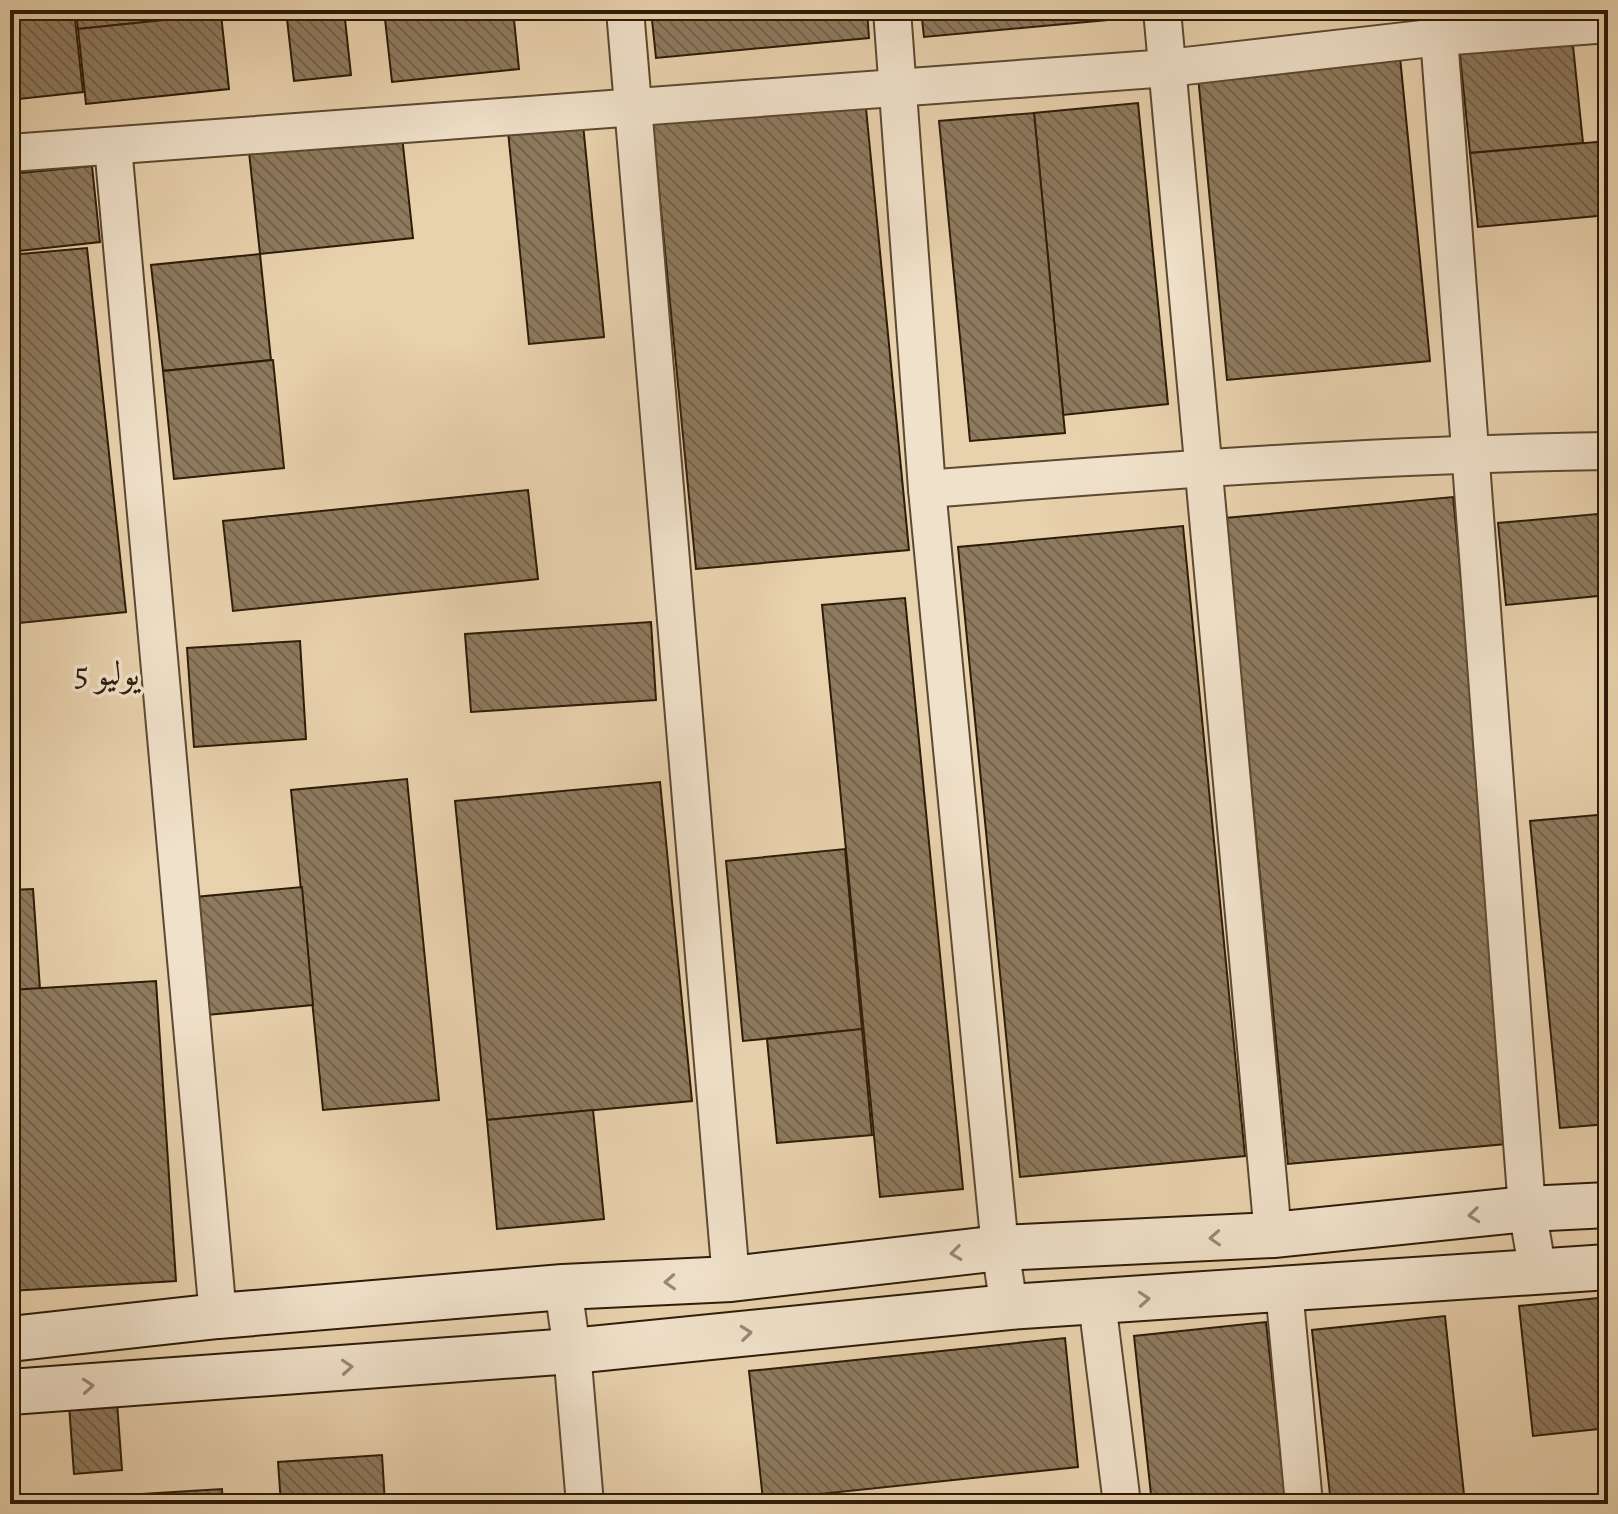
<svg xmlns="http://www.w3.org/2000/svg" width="1618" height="1514" font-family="Alegreya,Amiri,serif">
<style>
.building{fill:url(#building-back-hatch);stroke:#2d1c08;stroke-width:2}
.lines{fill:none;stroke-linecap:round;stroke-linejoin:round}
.street-casing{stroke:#5c4931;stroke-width:40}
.secondary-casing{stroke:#2d1c08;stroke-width:48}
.street{stroke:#f0e1ca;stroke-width:36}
.secondary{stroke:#f0e1ca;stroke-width:44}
.oneway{stroke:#988873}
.labels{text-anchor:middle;stroke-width:7;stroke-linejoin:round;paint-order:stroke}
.neighbourhood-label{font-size:34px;fill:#2d1c08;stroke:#f0e1ca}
</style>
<defs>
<pattern id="building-back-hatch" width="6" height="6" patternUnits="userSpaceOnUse" patternTransform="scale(2)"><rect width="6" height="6" fill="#8e7a5e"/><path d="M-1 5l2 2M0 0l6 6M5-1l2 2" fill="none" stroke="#74634c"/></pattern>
</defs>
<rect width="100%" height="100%" fill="#e8d1ad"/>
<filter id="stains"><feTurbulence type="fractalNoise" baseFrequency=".0025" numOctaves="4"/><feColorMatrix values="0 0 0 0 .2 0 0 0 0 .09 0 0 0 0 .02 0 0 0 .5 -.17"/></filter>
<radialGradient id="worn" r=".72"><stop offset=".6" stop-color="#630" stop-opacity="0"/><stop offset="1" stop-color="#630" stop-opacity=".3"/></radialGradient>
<g class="building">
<polygon points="49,10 74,10 83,92 10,100 10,14"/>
<polygon points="76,10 186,10 187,18 78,29"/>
<polygon points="286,10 344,10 351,75 294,81"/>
<polygon points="384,10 513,10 519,69 392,82"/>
<polygon points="651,10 867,10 869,38 656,58"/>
<polygon points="921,10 1139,10 1140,17 924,37"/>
<polygon points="221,14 229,89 86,104 78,29"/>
<polygon points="1572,36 1583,143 1470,153 1459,46"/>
<polygon points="1400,57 1430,361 1227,380 1198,76"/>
<polygon points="865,98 909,550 696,569 652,118"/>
<polygon points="1138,103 1168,404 1063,415 1034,113"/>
<polygon points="1034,113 1065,433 970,441 939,121"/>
<polygon points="583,124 604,337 529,344 508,131"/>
<polygon points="402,136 413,238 260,254 249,152"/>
<polygon points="1608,141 1608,215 1478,227 1470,153"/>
<polygon points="92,166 100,242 10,252 10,174"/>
<polygon points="87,248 126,612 10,624 10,255"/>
<polygon points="260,254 271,360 163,371 151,265"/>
<polygon points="273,360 284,468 174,479 163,371"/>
<polygon points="528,490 538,579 233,611 223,521"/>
<polygon points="1453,497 1517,1143 1288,1164 1225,518"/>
<polygon points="1608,513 1608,595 1506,605 1498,523"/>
<polygon points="1183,526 1245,1156 1020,1177 958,547"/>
<polygon points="905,598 963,1189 880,1197 822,605"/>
<polygon points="651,622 656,700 471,712 465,634"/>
<polygon points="300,641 306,739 194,747 187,648"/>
<polygon points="407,779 439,1100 323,1110 291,790"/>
<polygon points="660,782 692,1101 487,1120 455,801"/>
<polygon points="1608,814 1608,1124 1560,1128 1530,821"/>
<polygon points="845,849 862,1029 743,1041 726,861"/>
<polygon points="302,887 313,1005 207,1015 195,897"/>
<polygon points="33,889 40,989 10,991 10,890"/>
<polygon points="156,981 176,1281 10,1291 10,990"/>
<polygon points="862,1029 872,1135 777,1143 767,1039"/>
<polygon points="593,1110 604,1219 497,1229 487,1120"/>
<polygon points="1608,1297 1608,1428 1533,1436 1519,1306"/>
<polygon points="1445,1316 1465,1504 1331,1504 1312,1330"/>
<polygon points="1266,1322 1286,1504 1152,1504 1134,1336"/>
<polygon points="1065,1338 1078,1467 763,1500 749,1371"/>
<polygon points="117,1402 122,1470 74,1474 69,1405"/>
<polygon points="382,1455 385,1504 281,1504 278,1462"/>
<polygon points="222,1489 223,1504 11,1504 11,1502"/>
</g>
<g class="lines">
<defs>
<g id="street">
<polyline points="625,10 731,1279"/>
<polyline points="892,10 927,489 1000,1248 1009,1307"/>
<polyline points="1162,10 1273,1235"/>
<polyline points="1437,10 1527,1209 1538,1273"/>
<polyline points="113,146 218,1316"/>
<polyline points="10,153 1168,68 1440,37 1608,24"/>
<path d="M927 489C1154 471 1380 454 1608 451"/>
<polyline points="563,1287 572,1351 585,1504"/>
<polyline points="1284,1289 1304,1504"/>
<polyline points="1097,1302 1122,1504"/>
</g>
<g id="secondary">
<polyline points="10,1339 218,1316 563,1287 731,1279 1000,1248 1273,1235 1527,1209 1608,1205"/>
<polyline points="10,1392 572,1351 1009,1307 1608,1267"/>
</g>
</defs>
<use href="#street" class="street-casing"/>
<use href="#secondary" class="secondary-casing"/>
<use href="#street" class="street"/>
<use href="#secondary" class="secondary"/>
</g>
<defs><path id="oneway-chevron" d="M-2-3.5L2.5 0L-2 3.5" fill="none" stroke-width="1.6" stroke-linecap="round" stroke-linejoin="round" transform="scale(2)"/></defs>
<g class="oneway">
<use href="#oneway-chevron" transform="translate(1474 1215) rotate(174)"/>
<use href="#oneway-chevron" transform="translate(1215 1238) rotate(177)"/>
<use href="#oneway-chevron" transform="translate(956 1253) rotate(173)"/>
<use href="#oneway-chevron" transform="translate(670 1282) rotate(177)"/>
<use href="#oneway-chevron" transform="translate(1144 1299) rotate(-4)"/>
<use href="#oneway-chevron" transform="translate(746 1333) rotate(-6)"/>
<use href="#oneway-chevron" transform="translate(347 1367) rotate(-4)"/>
<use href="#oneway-chevron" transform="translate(88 1386) rotate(-4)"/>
</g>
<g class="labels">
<g class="neighbourhood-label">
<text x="107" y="685">5 يوليو</text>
</g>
</g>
<rect width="1618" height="1514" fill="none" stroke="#e8d1ad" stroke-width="40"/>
<rect x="12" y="12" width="1594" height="1490" fill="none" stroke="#2d1c08" stroke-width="4"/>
<rect x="20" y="20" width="1578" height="1474" fill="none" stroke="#2d1c08" stroke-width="2"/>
<rect width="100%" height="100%" filter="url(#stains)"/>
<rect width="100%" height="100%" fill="url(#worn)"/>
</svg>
